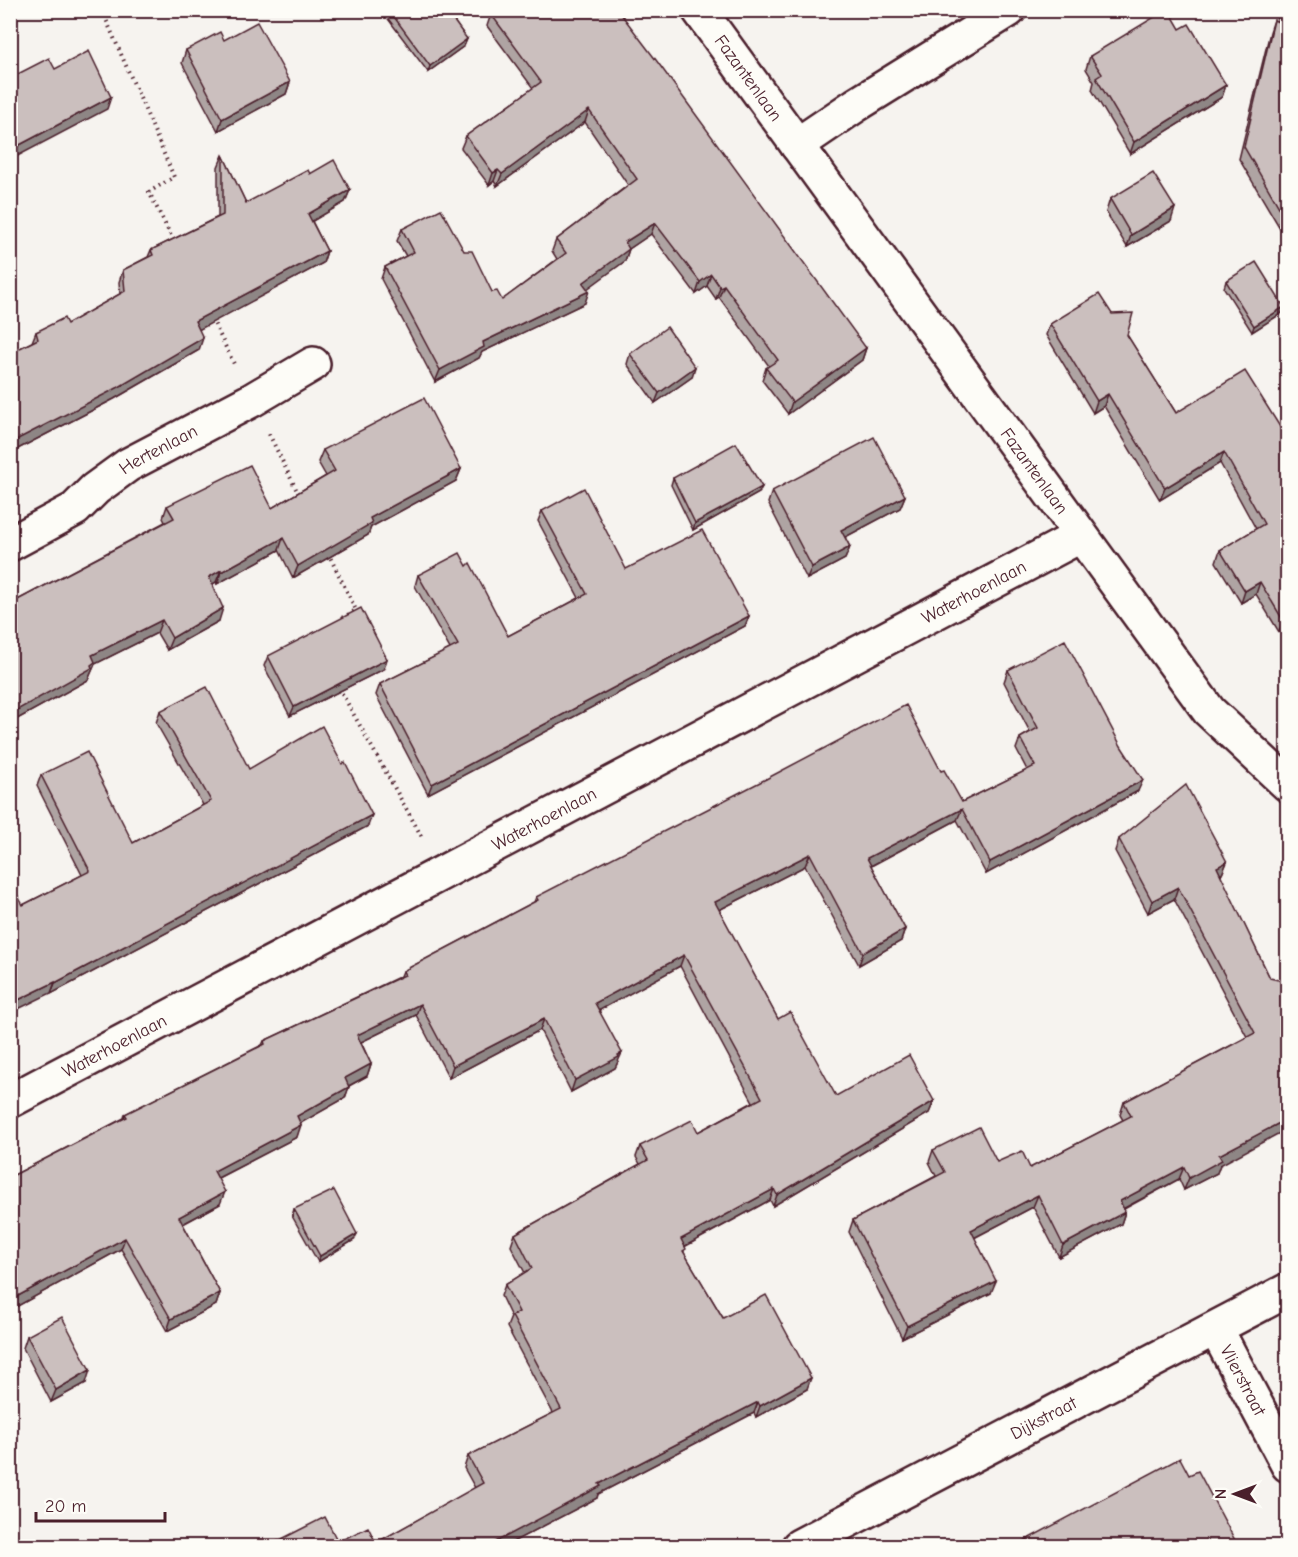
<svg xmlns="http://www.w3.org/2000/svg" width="1298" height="1557" font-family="'Comic Neue',sans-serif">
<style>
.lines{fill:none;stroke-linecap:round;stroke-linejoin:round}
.minor-casing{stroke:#4a1f2b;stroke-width:38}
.secondary-casing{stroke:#4a1f2b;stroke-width:38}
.path{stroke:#4a1f2b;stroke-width:4;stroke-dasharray:1.5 4.5;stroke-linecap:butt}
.minor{stroke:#fdfcf7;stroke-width:33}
.secondary{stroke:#fdfcf7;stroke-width:33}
.wall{fill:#afa4a3;stroke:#4a1f2b;stroke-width:1.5}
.shaded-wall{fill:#8e8685;stroke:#4a1f2b;stroke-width:1.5}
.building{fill:#cbbfbe;stroke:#4a1f2b;stroke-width:1.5}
.labels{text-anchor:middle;stroke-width:6;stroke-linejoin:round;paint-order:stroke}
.street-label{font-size:18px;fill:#4a1f2b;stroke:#fdfcf7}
</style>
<rect width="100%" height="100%" fill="#f6f3ef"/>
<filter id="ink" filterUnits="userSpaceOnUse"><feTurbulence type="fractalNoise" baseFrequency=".0167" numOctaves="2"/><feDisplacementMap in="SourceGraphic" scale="12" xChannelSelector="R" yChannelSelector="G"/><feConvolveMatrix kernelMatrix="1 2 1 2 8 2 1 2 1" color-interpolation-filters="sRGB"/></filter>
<g filter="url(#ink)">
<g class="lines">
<defs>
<g id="minor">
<path id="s1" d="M699 10 1209 711 1288 785"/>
<polyline points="797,145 856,105 1009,10"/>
<path id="s2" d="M10 544 75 509 95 489 128 465 252 400 313 364"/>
<path id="s3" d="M10 1101 1080 536"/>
<path id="s4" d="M1216 1329 1288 1465"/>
</g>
<g id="secondary">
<path id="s5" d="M799 1546 1288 1290"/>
</g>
</defs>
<use href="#minor" class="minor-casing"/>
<use href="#secondary" class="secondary-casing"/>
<g class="path">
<polyline points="102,10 174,177 149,192 174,242"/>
<polyline points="212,319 235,366"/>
<polyline points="269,434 299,495"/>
<polyline points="328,553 356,610 340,619"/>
<polyline points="339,688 423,839"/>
</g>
<use href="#minor" class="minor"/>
<use href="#secondary" class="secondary"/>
</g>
<g class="wall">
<polygon points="388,10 446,10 467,39 464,46 428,72 386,16"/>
<polygon points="1279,10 1287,10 1287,240 1239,159 1270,32 1274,20 1277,21"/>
<polygon points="491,14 866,348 862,360 788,414 762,380 766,368 769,366 719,297 716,299 707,286 696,294 651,234 629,249 625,261 587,288 585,303 482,352 479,358 435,382 381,279 385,267 406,256 397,241 402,229 464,251 492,292 502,300 557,259 552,251 556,240 628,185 585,122 497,186 494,181 489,185 461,148 466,136 533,88 487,26"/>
<polygon points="1180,29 1226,85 1222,97 1130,154 1092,90 1094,82 1086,69 1090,56"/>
<polygon points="224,40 290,82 286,94 218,131 182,63 186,50"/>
<polygon points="223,155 246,203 310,174 350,190 345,202 312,221 327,251 323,263 199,329 199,350 114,399 10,453 10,353 32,342 36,332 67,324 120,294 119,282 123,270 148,257 151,250 218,217 218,167"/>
<polygon points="1110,199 1171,221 1127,247 1106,212"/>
<polygon points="1226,281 1284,307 1282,313 1252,332 1224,288"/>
<polygon points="1112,314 1127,335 1176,413 1287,438 1287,627 1279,632 1256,594 1241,603 1216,562 1220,550 1256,529 1220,463 1160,500 1104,406 1093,413 1046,335 1050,324"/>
<polygon points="630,354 692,377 655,403 627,364"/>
<polygon points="323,450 461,469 456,481 371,527 368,535 293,578 279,550 217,584 216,582 213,584 219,621 167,650 157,633 95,664 88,680 10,723 10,604 165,522 163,518 167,506 272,508 326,476 318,462"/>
<polygon points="673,478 759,493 693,530 671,485"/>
<polygon points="772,491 905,496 900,508 845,537 850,547 845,559 807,579 768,503"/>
<polygon points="542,511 626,569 749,616 745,626 428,794 376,695 380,684 450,649 415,586 418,575 467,566 508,636 579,598 538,521"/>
<polygon points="268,656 384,669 290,716 264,666"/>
<polygon points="1008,670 1138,791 986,874 957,820 871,866 905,929 901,941 859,965 805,866 719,910 778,1019 836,1096 934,1101 929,1113 773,1206 770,1200 684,1247 684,1253 723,1318 807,1389 756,1417 754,1413 598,1494 597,1498 505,1546 268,1546 338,1542 376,1543 475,1488 464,1468 468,1456 553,1413 507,1327 511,1317 501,1296 505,1285 525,1273 511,1246 515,1234 640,1164 636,1157 640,1146 698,1132 753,1102 680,966 599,1010 617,1064 615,1068 571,1092 540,1030 449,1078 416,1015 361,1042 371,1064 367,1076 349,1086 345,1098 300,1123 297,1137 218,1178 220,1204 183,1224 220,1293 216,1305 167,1331 121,1249 14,1308 10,1302 10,1177 124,1118 125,1114 262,1045 264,1041 401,976 403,971 534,902 536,897 941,771 962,802 1027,770 1016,749 1020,738 1030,732 1004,682"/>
<polygon points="160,711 249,769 368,826 51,994 23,905 82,875 37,786 41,775 133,843 203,805 156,723"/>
<polygon points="1119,839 1227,862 1222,874 1220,875 1270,978 1217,1173 1184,1190 1179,1179 1124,1209 1125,1212 1121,1224 1059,1257 1033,1207 974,1238 991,1293 902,1338 849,1232 853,1220 936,1176 929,1162 933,1150 1030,1168 1123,1120 1120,1115 1124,1102 1247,1037 1174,899 1148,913 1115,851"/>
<polygon points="294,1209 354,1240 318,1262 292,1216"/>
<polygon points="27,1336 86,1383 51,1402 23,1348"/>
</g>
<g class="shaded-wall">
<polygon points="467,39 464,46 428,72 430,66"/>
<polygon points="290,82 286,94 218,131 222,119"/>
<polygon points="1226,85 1222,97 1130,154 1134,142"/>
<polygon points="111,97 107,109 10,160 10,150"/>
<polygon points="589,110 585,122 497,186 502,174"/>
<polygon points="498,170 494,181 489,185 493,173"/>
<polygon points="350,190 345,202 304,226 308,214"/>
<polygon points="1175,208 1171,221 1127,247 1131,235"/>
<polygon points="655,223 651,234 629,249 625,261 579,295 583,283 625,242"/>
<polygon points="327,251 323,263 191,334 195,321"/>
<polygon points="711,274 707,286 696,294 700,282"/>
<polygon points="724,285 719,297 716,299 720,287"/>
<polygon points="589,291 585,303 482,352 479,358 435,382 440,370 483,342"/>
<polygon points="1284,307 1282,313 1252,332 1254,326"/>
<polygon points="203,338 199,350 114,399 10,453 10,443"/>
<polygon points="866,348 862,360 788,414 792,402"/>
<polygon points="695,367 692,377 655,403 659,393"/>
<polygon points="1108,394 1104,406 1093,413 1097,401"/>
<polygon points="1224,452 1220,463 1160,500 1165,488"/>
<polygon points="461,469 456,481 371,527 368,535 293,578 298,566 370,518"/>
<polygon points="762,487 759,493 693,530 695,523"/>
<polygon points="905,496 900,508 836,542 841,530"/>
<polygon points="283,538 279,550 217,584 221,572"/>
<polygon points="850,547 845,559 807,579 812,567"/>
<polygon points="221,570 216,582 205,589 209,577"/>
<polygon points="1260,582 1256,594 1241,603 1245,591"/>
<polygon points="223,608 219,621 167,650 172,638"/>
<polygon points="749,616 745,626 428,794 432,784"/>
<polygon points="1287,618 1287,627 1279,632 1283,620"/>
<polygon points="162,620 157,633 95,664 88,680 10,723 10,714 92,655"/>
<polygon points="387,659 384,669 290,716 294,707"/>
<polygon points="1143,780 1138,791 986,874 990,862"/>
<polygon points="962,809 957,820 863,870 867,858"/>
<polygon points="372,815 368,826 51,994 55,983"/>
<polygon points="810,854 805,866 711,914 715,902"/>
<polygon points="1227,862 1222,874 1212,879 1217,867"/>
<polygon points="1178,887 1174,899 1148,913 1152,901"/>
<polygon points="905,929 901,941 859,965 863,953"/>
<polygon points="684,955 680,966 591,1015 595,1003"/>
<polygon points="55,982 51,993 10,1013 10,1004"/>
<polygon points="420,1004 416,1015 353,1046 357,1035"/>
<polygon points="544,1019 540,1030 449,1078 453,1066"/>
<polygon points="622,1053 615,1068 571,1092 575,1080"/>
<polygon points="371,1064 367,1076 341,1090 345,1078"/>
<polygon points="349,1087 345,1098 292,1128 297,1116"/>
<polygon points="934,1101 929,1113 773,1206 777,1195"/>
<polygon points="1287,1119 1287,1129 1220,1165 1217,1173 1184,1190 1189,1178 1219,1155"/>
<polygon points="301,1125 297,1137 210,1182 214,1171"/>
<polygon points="1184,1167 1179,1179 1115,1213 1120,1201"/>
<polygon points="774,1189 770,1200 676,1251 681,1239"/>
<polygon points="225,1192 220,1204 175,1228 179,1217"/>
<polygon points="1038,1195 1033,1207 966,1242 971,1230"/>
<polygon points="1125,1212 1121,1224 1059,1257 1063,1245"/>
<polygon points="357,1234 354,1240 318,1262 320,1256"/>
<polygon points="125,1238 121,1249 14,1308 18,1296"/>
<polygon points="996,1281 991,1293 902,1338 907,1326"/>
<polygon points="220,1293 216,1305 167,1331 171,1319"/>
<polygon points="90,1370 86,1383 51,1402 56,1390"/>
<polygon points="811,1378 807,1389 756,1417 760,1406"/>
<polygon points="758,1402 754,1413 598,1494 597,1498 505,1546 488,1546 599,1484"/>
</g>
<g class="building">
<polygon points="389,10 446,10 467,39 430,66"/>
<polygon points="497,10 618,10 656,60 866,348 792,402 766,368 778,360 724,285 720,287 711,274 700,282 655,223 625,242 629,249 583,283 589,291 483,342 484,347 440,370 385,267 414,252 402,229 441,209 464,251 472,251 492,292 497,291 502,300 566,253 556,240 637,179 589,110 502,174 498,170 493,173 466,136 541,82 491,14"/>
<polygon points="1166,10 1169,10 1180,29 1189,24 1226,85 1134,142 1096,78 1102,74 1090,56"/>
<polygon points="1281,10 1287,10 1287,221 1244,147 1274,20 1278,22"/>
<polygon points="257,22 290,82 222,119 186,50 220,32 224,40"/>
<polygon points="89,51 111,97 10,150 10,78 49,58 55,69"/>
<polygon points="223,155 246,203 308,170 310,174 334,160 350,190 308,214 327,251 195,321 203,338 119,387 10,443 10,353 38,339 36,332 64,318 67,324 125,291 123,270 153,255 151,250 223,215"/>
<polygon points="1153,173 1175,208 1131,235 1110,199"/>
<polygon points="1256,262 1284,307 1254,326 1226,281"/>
<polygon points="1099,294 1112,314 1133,313 1127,335 1176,413 1245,371 1287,438 1287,618 1283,620 1260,582 1245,591 1220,550 1264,524 1224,452 1165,488 1108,394 1097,401 1050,324"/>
<polygon points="667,327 695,367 659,393 630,354"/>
<polygon points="424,398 461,469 370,518 372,523 298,566 283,538 221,572 221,570 209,577 223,608 172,638 162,620 92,655 95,662 91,665 92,668 10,714 10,604 174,518 167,506 250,465 272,508 335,471 323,450"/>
<polygon points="874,437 905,496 841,530 850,547 812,567 772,491"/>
<polygon points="736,443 762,487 695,523 673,478"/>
<polygon points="584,488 626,569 702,530 749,616 432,784 380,684 458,645 418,575 460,553 467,566 470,563 508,636 587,594 542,511"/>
<polygon points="361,608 387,659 294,707 268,656"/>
<polygon points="1065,640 1121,746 1143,780 990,862 962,809 867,858 905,929 863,953 810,854 715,902 778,1019 790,1012 836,1096 909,1055 934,1101 777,1195 774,1189 681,1239 686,1249 683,1251 723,1318 766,1295 811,1378 760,1406 758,1402 599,1484 601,1486 488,1546 268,1546 325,1517 338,1542 368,1527 376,1543 483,1483 468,1456 561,1409 512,1316 519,1312 505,1285 532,1268 515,1234 648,1160 640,1146 692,1120 698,1132 762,1098 684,955 595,1003 622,1053 618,1055 619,1057 575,1080 544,1019 453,1066 420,1004 357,1035 371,1064 345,1078 349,1087 297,1116 301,1125 214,1171 225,1192 179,1217 220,1293 171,1319 125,1238 18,1296 10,1284 10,1177 127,1117 125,1114 265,1044 264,1041 405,975 403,971 538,900 536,897 766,779 906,705 941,771 944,770 962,802 1035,766 1020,738 1038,728 1008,670"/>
<polygon points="207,687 249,769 322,726 342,764 345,762 372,815 55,983 55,982 10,1004 10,882 23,905 90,871 41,775 87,752 133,843 211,801 160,711"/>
<polygon points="1186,785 1227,862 1217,867 1270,978 1287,982 1287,1119 1219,1155 1222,1160 1189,1178 1184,1167 1120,1201 1125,1212 1063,1245 1038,1195 971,1230 996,1281 907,1326 853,1220 945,1172 933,1150 979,1127 997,1162 1022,1151 1030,1168 1131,1116 1124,1102 1255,1033 1178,887 1152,901 1119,839"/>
<polygon points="334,1190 357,1234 320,1256 294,1209"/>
<polygon points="62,1317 90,1370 56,1390 27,1336"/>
<polygon points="1180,1458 1189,1475 1198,1471 1238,1546 1022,1546 1020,1543"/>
</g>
</g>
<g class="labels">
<g class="street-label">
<text dy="6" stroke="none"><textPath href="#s1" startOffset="84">Fazantenlaan</textPath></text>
<text dy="6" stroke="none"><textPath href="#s2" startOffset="177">Hertenlaan</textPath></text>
<text dy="6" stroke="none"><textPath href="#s1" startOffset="570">Fazantenlaan</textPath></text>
<text dy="6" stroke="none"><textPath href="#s3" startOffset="1090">Waterhoenlaan</textPath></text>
<text dy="6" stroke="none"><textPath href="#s3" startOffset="604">Waterhoenlaan</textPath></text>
<text dy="6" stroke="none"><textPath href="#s3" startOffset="118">Waterhoenlaan</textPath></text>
<text dy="6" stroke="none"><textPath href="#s4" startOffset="58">Vlierstraat</textPath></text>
<text dy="6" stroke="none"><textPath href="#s5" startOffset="276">Dijkstraat</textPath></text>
</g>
</g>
<rect width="1298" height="1557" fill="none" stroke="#fdfcf7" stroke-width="36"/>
<rect x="18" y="18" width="1262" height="1521" fill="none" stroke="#4a1f2b" stroke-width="2" filter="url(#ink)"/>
<g transform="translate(1235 1494) rotate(270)" stroke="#fdfcf7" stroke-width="4.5" paint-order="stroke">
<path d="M0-4.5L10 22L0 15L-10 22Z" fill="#4a1f2b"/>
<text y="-9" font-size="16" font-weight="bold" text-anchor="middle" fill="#4a1f2b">N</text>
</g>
<path d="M36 1512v9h129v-9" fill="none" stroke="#4a1f2b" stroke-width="3"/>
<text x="45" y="1512" font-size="18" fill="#4a1f2b" stroke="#fdfcf7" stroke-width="4.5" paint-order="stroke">20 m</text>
</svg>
